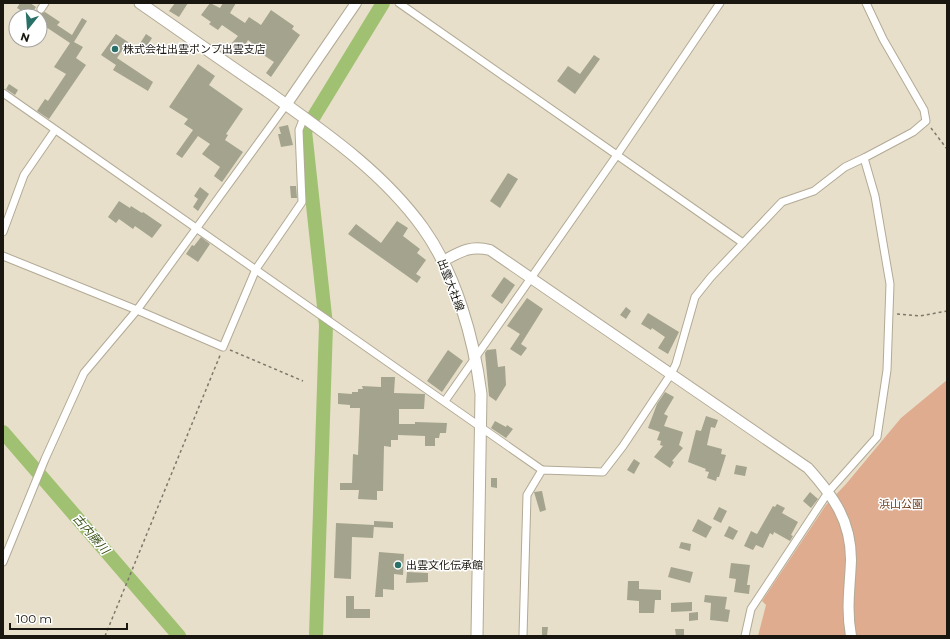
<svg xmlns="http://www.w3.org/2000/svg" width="950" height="639" font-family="Montserrat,'Noto Sans JP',sans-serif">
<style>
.green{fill:#dfac90}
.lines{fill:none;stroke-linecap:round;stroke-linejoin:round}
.river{stroke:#9fc171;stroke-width:14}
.building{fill:#a3a38e}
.street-casing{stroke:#b2aa96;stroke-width:9}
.secondary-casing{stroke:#b2aa96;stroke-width:12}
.primary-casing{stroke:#b2aa96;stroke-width:13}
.path{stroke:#7d786a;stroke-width:1.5;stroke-dasharray:3 3;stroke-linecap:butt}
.street{stroke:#fff;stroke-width:7}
.secondary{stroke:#fff;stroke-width:10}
.primary{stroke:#fff;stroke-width:11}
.poi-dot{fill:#287068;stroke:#fff;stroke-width:1.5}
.labels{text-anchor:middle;stroke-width:3;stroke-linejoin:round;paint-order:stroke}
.poi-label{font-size:11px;fill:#1a1710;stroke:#fff;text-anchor:start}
.street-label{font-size:11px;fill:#1a1710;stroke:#fff}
.park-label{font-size:11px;fill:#703c1c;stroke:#fff}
.water-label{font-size:12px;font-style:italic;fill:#3c521a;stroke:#fff}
</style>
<rect width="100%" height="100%" fill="#e7dfc9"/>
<polygon class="green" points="947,380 947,636 758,636 766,605 762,601 826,505 846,484 901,418"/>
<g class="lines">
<g class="river">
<polyline points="3,432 179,636"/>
<polyline points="316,636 326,325 305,131 383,3"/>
</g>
</g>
<g class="building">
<polygon points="20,3 30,3 36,7 30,16 17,8"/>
<polygon points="175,3 188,3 179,17 169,11"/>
<polygon points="210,3 220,8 223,3 236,3 230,13 245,23 249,17 261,25 271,10 294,26 292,29 300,35 271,77 266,73 274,62 259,52 261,50 248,40 242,50 232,43 238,36 222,25 218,30 209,24 211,22 201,15"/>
<polygon points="45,12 60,22 57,25 72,35 82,18 87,21 74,42 83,47 76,58 86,65 49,119 37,111 45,99 48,101 66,74 54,67 70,43 40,23 40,14"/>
<polygon points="116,34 128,42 117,58 153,82 148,91 113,70 116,65 101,55"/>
<polygon points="146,34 152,38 145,49 139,45"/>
<polygon points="594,55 600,59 575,94 557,81 568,66 580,74"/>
<polygon points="198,64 215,76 209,85 243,109 226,134 228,135 225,140 243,152 222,182 214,176 220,167 202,154 210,144 198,136 182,158 176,154 193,130 184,124 188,119 169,107"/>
<polygon points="9,84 18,90 15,95 6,89"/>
<polygon points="288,125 293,145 281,147 278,134 281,134 279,127"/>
<polygon points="508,173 518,179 500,208 490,201"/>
<polygon points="290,186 296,186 297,198 291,198"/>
<polygon points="200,187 209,194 198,211 193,207 198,199 194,196"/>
<polygon points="119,201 130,208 131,206 142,213 143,212 162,225 152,238 135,226 133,229 119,219 116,223 108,217"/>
<polygon points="397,221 408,228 403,236 420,249 417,253 426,260 416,274 421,277 417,283 348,234 356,224 381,243"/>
<polygon points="201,237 210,244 198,262 186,254 192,245 194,246"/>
<polygon points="504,277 515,285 502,304 491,296"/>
<polygon points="527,298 543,309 521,344 527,348 521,356 510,349 520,334 507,326"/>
<polygon points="626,307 631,311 626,319 620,315"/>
<polygon points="648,313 679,332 668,354 658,348 665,337 652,328 651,330 641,324"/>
<polygon points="496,349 498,367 505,366 506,385 496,401 489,396 485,353 487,350"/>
<polygon points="448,350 463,361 442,392 427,381"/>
<polygon points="381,377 395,377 394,393 425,394 424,409 399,409 399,424 415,424 415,422 447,423 446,433 440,433 439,438 435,438 435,446 425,446 425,436 398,435 398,440 391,440 391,447 384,446 383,491 377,491 377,500 358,499 359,490 340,490 340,483 352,483 353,454 358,455 360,408 350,408 350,405 338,404 338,393 352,394 352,392 358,392 358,389 363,389 362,386 381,387"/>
<polygon points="665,392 674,397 664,414 668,416 664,426 683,432 679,445 683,448 672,461 674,462 670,468 654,457 663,446 660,445 661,441 657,440 660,432 648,428 657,404"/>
<polygon points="706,416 718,420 715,428 711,427 707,445 722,449 721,454 726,455 719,477 717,477 716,481 707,478 709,472 705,471 706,469 688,462 696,430 701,431"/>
<polygon points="495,421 506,427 507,425 513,429 506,438 491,428"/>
<polygon points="634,459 640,463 634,474 627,470"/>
<polygon points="736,465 747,467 745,476 734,474"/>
<polygon points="491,478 497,478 497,488 491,487"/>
<polygon points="542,491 546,510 540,512 534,492"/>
<polygon points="810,492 818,499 811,508 803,501"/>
<polygon points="777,504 785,508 782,513 798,522 791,535 793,536 790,541 774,532 773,535 770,533 763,548 756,545 753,550 744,546 751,531 757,534 773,506 775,507"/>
<polygon points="719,507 727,511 721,523 713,519"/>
<polygon points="698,519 712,527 706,538 692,531"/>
<polygon points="374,521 393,522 393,528 374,527"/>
<polygon points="336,523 374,525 373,538 352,537 351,579 334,578"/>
<polygon points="729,526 738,531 733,540 724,536"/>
<polygon points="681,542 691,544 690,551 679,548"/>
<polygon points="379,552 404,554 403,575 394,574 394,590 383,589 383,597 375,597"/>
<polygon points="731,563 750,565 747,585 750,585 749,594 734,592 736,579 729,578"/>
<polygon points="671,567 693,572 690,583 668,577"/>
<polygon points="407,572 428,573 428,582 406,583"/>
<polygon points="628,581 639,581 639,589 661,590 661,600 655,600 654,613 639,613 639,601 627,600"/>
<polygon points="705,595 727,597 725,609 730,610 728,622 710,620 711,603 704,602"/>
<polygon points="346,596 354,596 354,609 370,609 370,618 346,618"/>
<polygon points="692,602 692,611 671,612 671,603"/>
<polygon points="698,612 698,620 689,621 689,613"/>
<polygon points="542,627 548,627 547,636 542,636"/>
<polygon points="675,629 684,629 684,636 676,636"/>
</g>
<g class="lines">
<defs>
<g id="street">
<polyline points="399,3 743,243"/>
<polyline points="41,9 45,3"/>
<polyline points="3,93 542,470"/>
<polyline points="3,232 24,175 55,130"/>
<polyline points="3,256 137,310 223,347 256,269 302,202 299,130 304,117"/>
<polyline points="445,401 617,155 720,3"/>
<polyline points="3,562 45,459 84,373 137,310 286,105"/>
<polyline points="523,636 527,495 542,470 603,472 623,446 671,374 676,364 695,297 711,277 782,202 814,191 845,167 864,158"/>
<polyline points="745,636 751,609 829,491 877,437 887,370 890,284 875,196 864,158 913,132 926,121 924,110 883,39 866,3"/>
</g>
<g id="secondary">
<polyline points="286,105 356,3"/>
<path d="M443 261C460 252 470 245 490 250L808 468C833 496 851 520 851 560 850 588 846 608 851 636"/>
</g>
<path id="primary" d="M140 3C182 32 224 62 267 91 323 131 382 171 423 228 456 274 474 339 481 394L477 636"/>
</defs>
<use href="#street" class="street-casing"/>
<use href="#secondary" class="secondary-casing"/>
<use href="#primary" class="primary-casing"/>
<g class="path">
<polyline points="931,128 947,149"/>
<polyline points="897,314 920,316 947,311"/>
<polyline points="230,350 303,381"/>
<polyline points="105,636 221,353"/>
</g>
<use href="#street" class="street"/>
<use href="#secondary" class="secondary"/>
<use href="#primary" class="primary"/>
</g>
<g class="poi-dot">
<circle cx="115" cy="49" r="4"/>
<circle cx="398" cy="565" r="4"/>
</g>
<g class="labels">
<g class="poi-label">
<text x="123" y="53">株式会社出雲ポンプ出雲支店</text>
<text x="406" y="569">出雲文化伝承館</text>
</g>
<g class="street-label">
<text transform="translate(451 285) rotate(69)" y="4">出雲大社線</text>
</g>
<g class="park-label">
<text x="901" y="508">浜山公園</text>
</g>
<g class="water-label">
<text transform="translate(91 534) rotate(49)" y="4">古内藤川</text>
</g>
</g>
<rect width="950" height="639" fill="none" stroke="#1a1710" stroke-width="8"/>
<g transform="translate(28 28) rotate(197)"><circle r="19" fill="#ffffff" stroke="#a3a29f"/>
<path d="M0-3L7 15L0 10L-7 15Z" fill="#287068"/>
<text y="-6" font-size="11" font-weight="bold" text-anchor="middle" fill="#1a1710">N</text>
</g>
<path d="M10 623v6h117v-6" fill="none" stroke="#1a1710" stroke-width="2"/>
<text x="16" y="623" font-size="12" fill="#1a1710" stroke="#ffffff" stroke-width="3" paint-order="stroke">100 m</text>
</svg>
